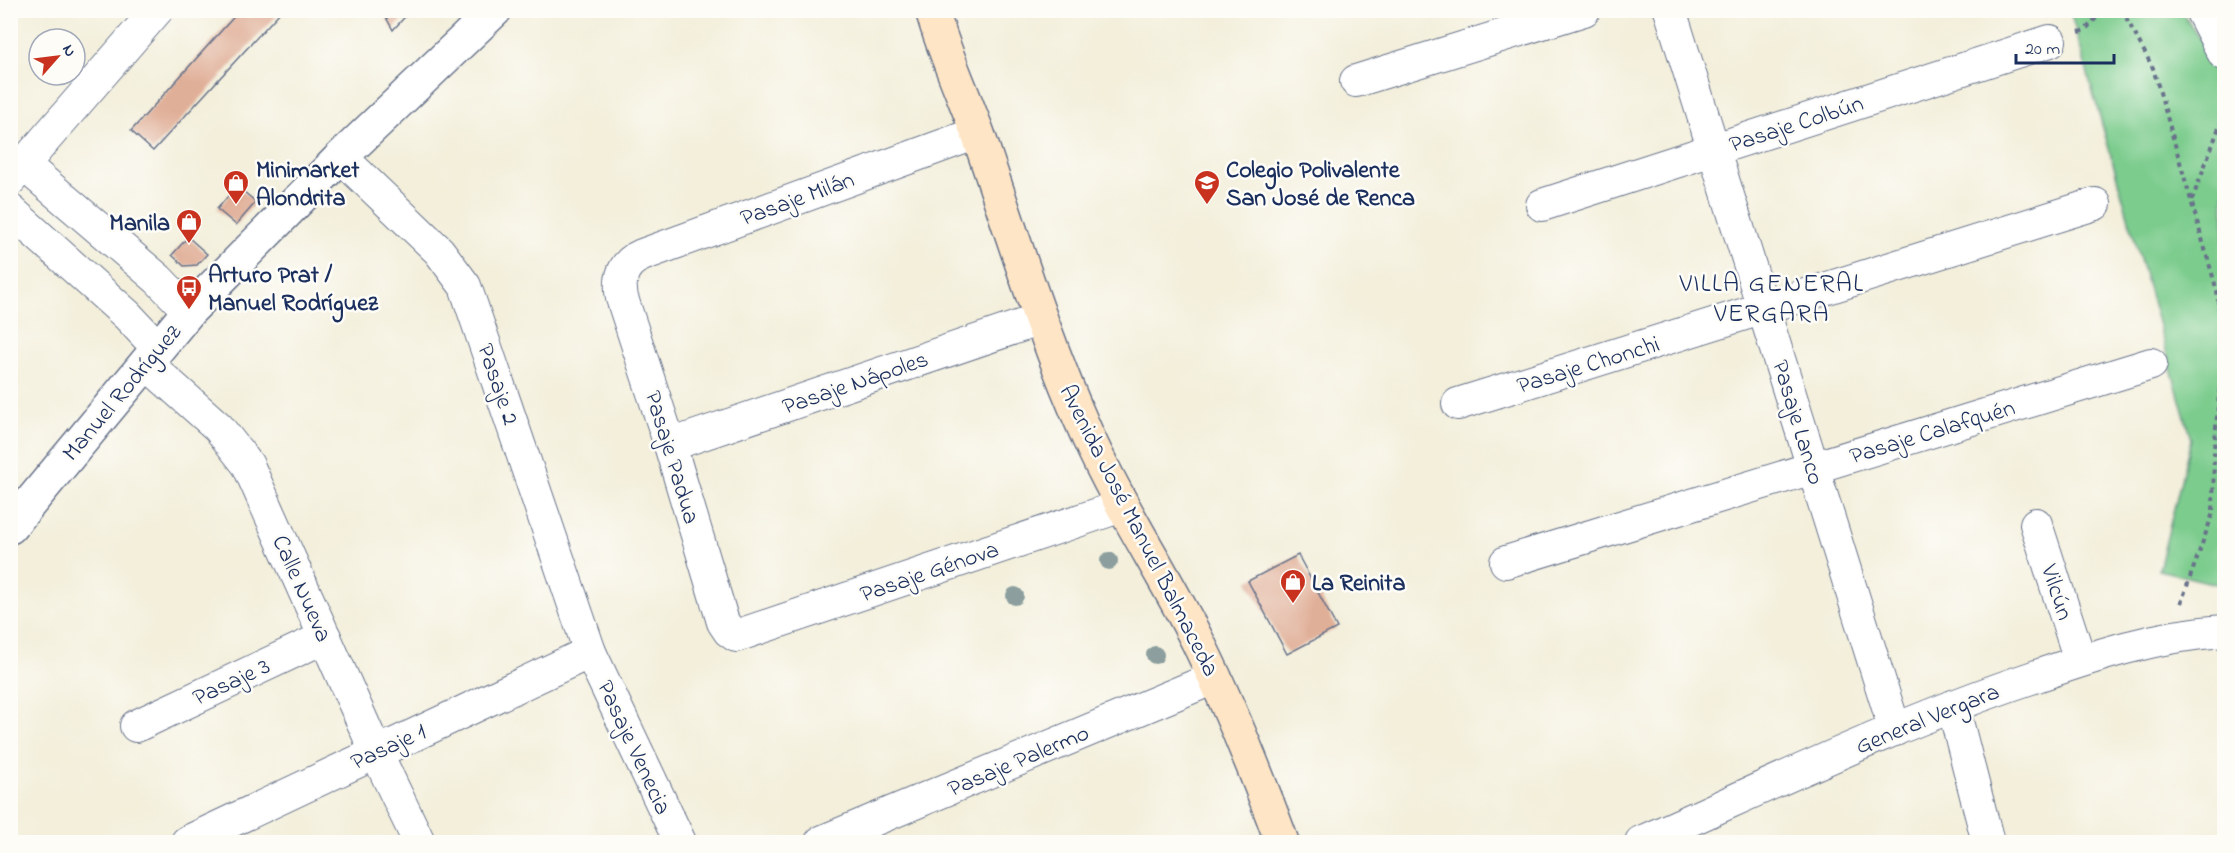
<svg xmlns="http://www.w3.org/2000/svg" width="2235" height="853" font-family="'Indie Flower',sans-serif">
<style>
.green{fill:#7bcc8d;stroke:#4b7e76;stroke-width:1.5}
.building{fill:#e0af98}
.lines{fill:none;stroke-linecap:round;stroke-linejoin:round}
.minor-casing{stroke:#67728a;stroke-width:34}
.tertiary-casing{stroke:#67728a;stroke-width:36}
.secondary-casing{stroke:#67728a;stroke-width:36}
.path{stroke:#67728a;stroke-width:4;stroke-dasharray:4.5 4.5;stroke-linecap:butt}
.minor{stroke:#fff;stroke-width:32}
.tertiary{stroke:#fff;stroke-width:33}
.secondary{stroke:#fee5c5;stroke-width:33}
.tree{fill:#8c9f9e}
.labels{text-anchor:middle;stroke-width:5;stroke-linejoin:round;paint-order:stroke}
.street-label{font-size:24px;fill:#1b2f5e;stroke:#fdfcf7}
.poi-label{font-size:24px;font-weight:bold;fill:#1b2f5e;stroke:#fdfcf7;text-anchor:start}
.neighbourhood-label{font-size:26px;letter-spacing:1.5px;fill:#1b2f5e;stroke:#fdfcf7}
</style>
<rect width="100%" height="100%" fill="#fdfcf7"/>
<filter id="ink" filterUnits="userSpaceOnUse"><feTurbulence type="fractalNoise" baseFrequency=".0167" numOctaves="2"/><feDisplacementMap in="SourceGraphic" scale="12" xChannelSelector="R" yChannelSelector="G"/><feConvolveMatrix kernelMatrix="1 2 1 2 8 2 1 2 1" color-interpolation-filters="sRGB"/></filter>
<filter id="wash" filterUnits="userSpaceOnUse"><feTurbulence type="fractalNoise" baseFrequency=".008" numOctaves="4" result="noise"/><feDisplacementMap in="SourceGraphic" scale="24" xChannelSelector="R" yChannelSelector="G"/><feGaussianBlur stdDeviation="1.35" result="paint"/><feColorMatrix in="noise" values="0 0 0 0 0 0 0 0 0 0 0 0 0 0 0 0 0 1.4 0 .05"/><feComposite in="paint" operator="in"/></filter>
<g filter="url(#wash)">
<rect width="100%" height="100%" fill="#f3efdb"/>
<polygon class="green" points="2070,11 2181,11 2224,76 2224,586 2159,570 2191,439"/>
<g id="blocks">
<g class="building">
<polygon points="240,10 282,10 153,151 131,131"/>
<polygon points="382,10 411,10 393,30"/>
<polygon points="237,186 256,202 236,225 217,209"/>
<polygon points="188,237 207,254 197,265 184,266 172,255"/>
<polygon points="1298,555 1337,628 1287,654 1248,581"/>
</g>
</g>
</g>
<g filter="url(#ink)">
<use href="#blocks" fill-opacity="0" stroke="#67728a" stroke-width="1.5"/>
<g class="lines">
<defs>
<g id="minor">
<polyline points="1670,10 1895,730"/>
<polyline points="2201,10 2224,54"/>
<polyline points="1356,81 1584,10"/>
<path d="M977 133 642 255C623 263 618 278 622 298L670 445 723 622 729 631 736 636 1122 506"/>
<polyline points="341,157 439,251 465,286 590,652 680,842"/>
<polyline points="23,164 158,279 189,311"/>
<polyline points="10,180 157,10"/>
<polyline points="1542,205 2050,41"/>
<polyline points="10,210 127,315 158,348"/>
<polyline points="146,363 218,427 248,465 376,752 419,842"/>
<polyline points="1458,404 2095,204"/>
<polyline points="670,445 1041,319"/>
<polyline points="2036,524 2080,660"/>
<polyline points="1506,562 2151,364"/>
<polyline points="1953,706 1988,842"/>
<polyline points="136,726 325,637"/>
<polyline points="187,842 590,652"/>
<polyline points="821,842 1214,678"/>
<path d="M1641 842C1770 785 1897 723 2031 678 2094 656 2157 635 2224 631"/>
</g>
<polyline id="tertiary" points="10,527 189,311 341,157 495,10"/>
<path id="secondary" d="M932 10C944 53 963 93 978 134 1013 236 1044 339 1088 437 1120 508 1163 572 1198 642 1230 707 1257 774 1282 842"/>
</defs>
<use href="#minor" class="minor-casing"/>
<use href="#tertiary" class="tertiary-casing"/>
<use href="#secondary" class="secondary-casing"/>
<g class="path">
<polyline points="2122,10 2153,68 2217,291 2223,351 2214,449 2213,513 2181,603"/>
<polyline points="2079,32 2085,30 2100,14 2101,10"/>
<polyline points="2192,200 2224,114"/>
</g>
<use href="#minor" class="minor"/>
<use href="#tertiary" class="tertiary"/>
<use href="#secondary" class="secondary"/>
</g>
<g class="tree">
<circle cx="1109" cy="561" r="9"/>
<circle cx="1015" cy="596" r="9"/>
<circle cx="1155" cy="655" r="9"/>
</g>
</g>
<defs>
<symbol id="shop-pin" viewBox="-11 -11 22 30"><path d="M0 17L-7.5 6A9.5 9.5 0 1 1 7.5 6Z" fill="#c8321e" stroke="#fdfcf7"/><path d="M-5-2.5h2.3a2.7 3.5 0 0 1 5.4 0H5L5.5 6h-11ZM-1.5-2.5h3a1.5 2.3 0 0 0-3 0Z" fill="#fff"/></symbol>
<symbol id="school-pin" viewBox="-11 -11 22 30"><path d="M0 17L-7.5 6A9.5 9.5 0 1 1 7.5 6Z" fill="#c8321e" stroke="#fdfcf7"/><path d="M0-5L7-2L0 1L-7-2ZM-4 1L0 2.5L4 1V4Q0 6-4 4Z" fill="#fff"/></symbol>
<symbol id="bus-pin" viewBox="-11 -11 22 30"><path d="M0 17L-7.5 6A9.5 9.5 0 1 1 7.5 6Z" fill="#c8321e" stroke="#fdfcf7"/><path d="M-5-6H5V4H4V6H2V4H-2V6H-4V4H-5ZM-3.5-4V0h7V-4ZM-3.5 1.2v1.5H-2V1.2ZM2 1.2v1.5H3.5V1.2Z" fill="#fff"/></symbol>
</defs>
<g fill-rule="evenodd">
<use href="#shop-pin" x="221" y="168" width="30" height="40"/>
<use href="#school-pin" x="1192" y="168" width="30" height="40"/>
<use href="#shop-pin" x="174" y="207" width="30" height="40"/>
<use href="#bus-pin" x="174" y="273" width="30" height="40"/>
<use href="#shop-pin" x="1278" y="567" width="30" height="40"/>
</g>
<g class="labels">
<g class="street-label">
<text transform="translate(1796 123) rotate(-18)" y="8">Pasaje Colbún</text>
<text transform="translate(797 198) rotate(-20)" y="8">Pasaje Milán</text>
<text transform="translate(1588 364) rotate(-17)" y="8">Pasaje Chonchi</text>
<text transform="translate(855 382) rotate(-19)" y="8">Pasaje Nápoles</text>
<text transform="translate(499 384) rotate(71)" y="8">Pasaje 2</text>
<text transform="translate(121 392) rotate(-50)" y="8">Manuel Rodríguez</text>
<text transform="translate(1799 422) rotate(73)" y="8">Pasaje Lanco</text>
<text transform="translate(1932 431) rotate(-17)" y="8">Pasaje Calafquén</text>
<text transform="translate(673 457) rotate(73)" y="8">Pasaje Padua</text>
<text transform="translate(1140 530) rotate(63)" y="8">Avenida José Manuel Balmaceda</text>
<text transform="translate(929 571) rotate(-19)" y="8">Pasaje Génova</text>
<text transform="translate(303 588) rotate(66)" y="8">Calle Nueva</text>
<text transform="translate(2058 592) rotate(72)" y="8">Vilcún</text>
<text transform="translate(231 681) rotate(-25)" y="8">Pasaje 3</text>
<text transform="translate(1927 718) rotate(-22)" y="8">General Vergara</text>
<text transform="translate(388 746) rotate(-25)" y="8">Pasaje 1</text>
<text transform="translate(635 747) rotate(65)" y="8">Pasaje Venecia</text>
<text transform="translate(1018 760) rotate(-23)" y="8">Pasaje Palermo</text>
</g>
<g class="poi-label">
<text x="256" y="177">Minimarket<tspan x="256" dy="28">Alondrita</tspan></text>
<text x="1226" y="177">Colegio Polivalente<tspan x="1226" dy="28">San José de Renca</tspan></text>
<text x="170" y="230" text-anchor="end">Manila</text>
<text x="208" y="282">Arturo Prat /<tspan x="208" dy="28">Manuel Rodríguez</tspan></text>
<text x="1312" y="590">La Reinita</text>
</g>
<g class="neighbourhood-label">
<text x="1772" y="291">VILLA GENERAL<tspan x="1772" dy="30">VERGARA</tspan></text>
</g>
</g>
<rect width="2235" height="853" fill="none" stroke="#fdfcf7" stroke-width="36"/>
<g transform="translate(57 57) rotate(62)"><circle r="28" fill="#fdfcf7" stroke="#a3aaba" stroke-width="1.5"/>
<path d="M0-4.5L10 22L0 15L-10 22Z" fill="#c8321e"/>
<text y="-9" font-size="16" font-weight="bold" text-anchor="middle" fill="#1b2f5e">N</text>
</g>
<path d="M2016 54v9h98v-9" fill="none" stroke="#1b2f5e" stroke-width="3"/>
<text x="2025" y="54" font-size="18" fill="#1b2f5e" stroke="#fdfcf7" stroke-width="4.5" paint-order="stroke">20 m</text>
</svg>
